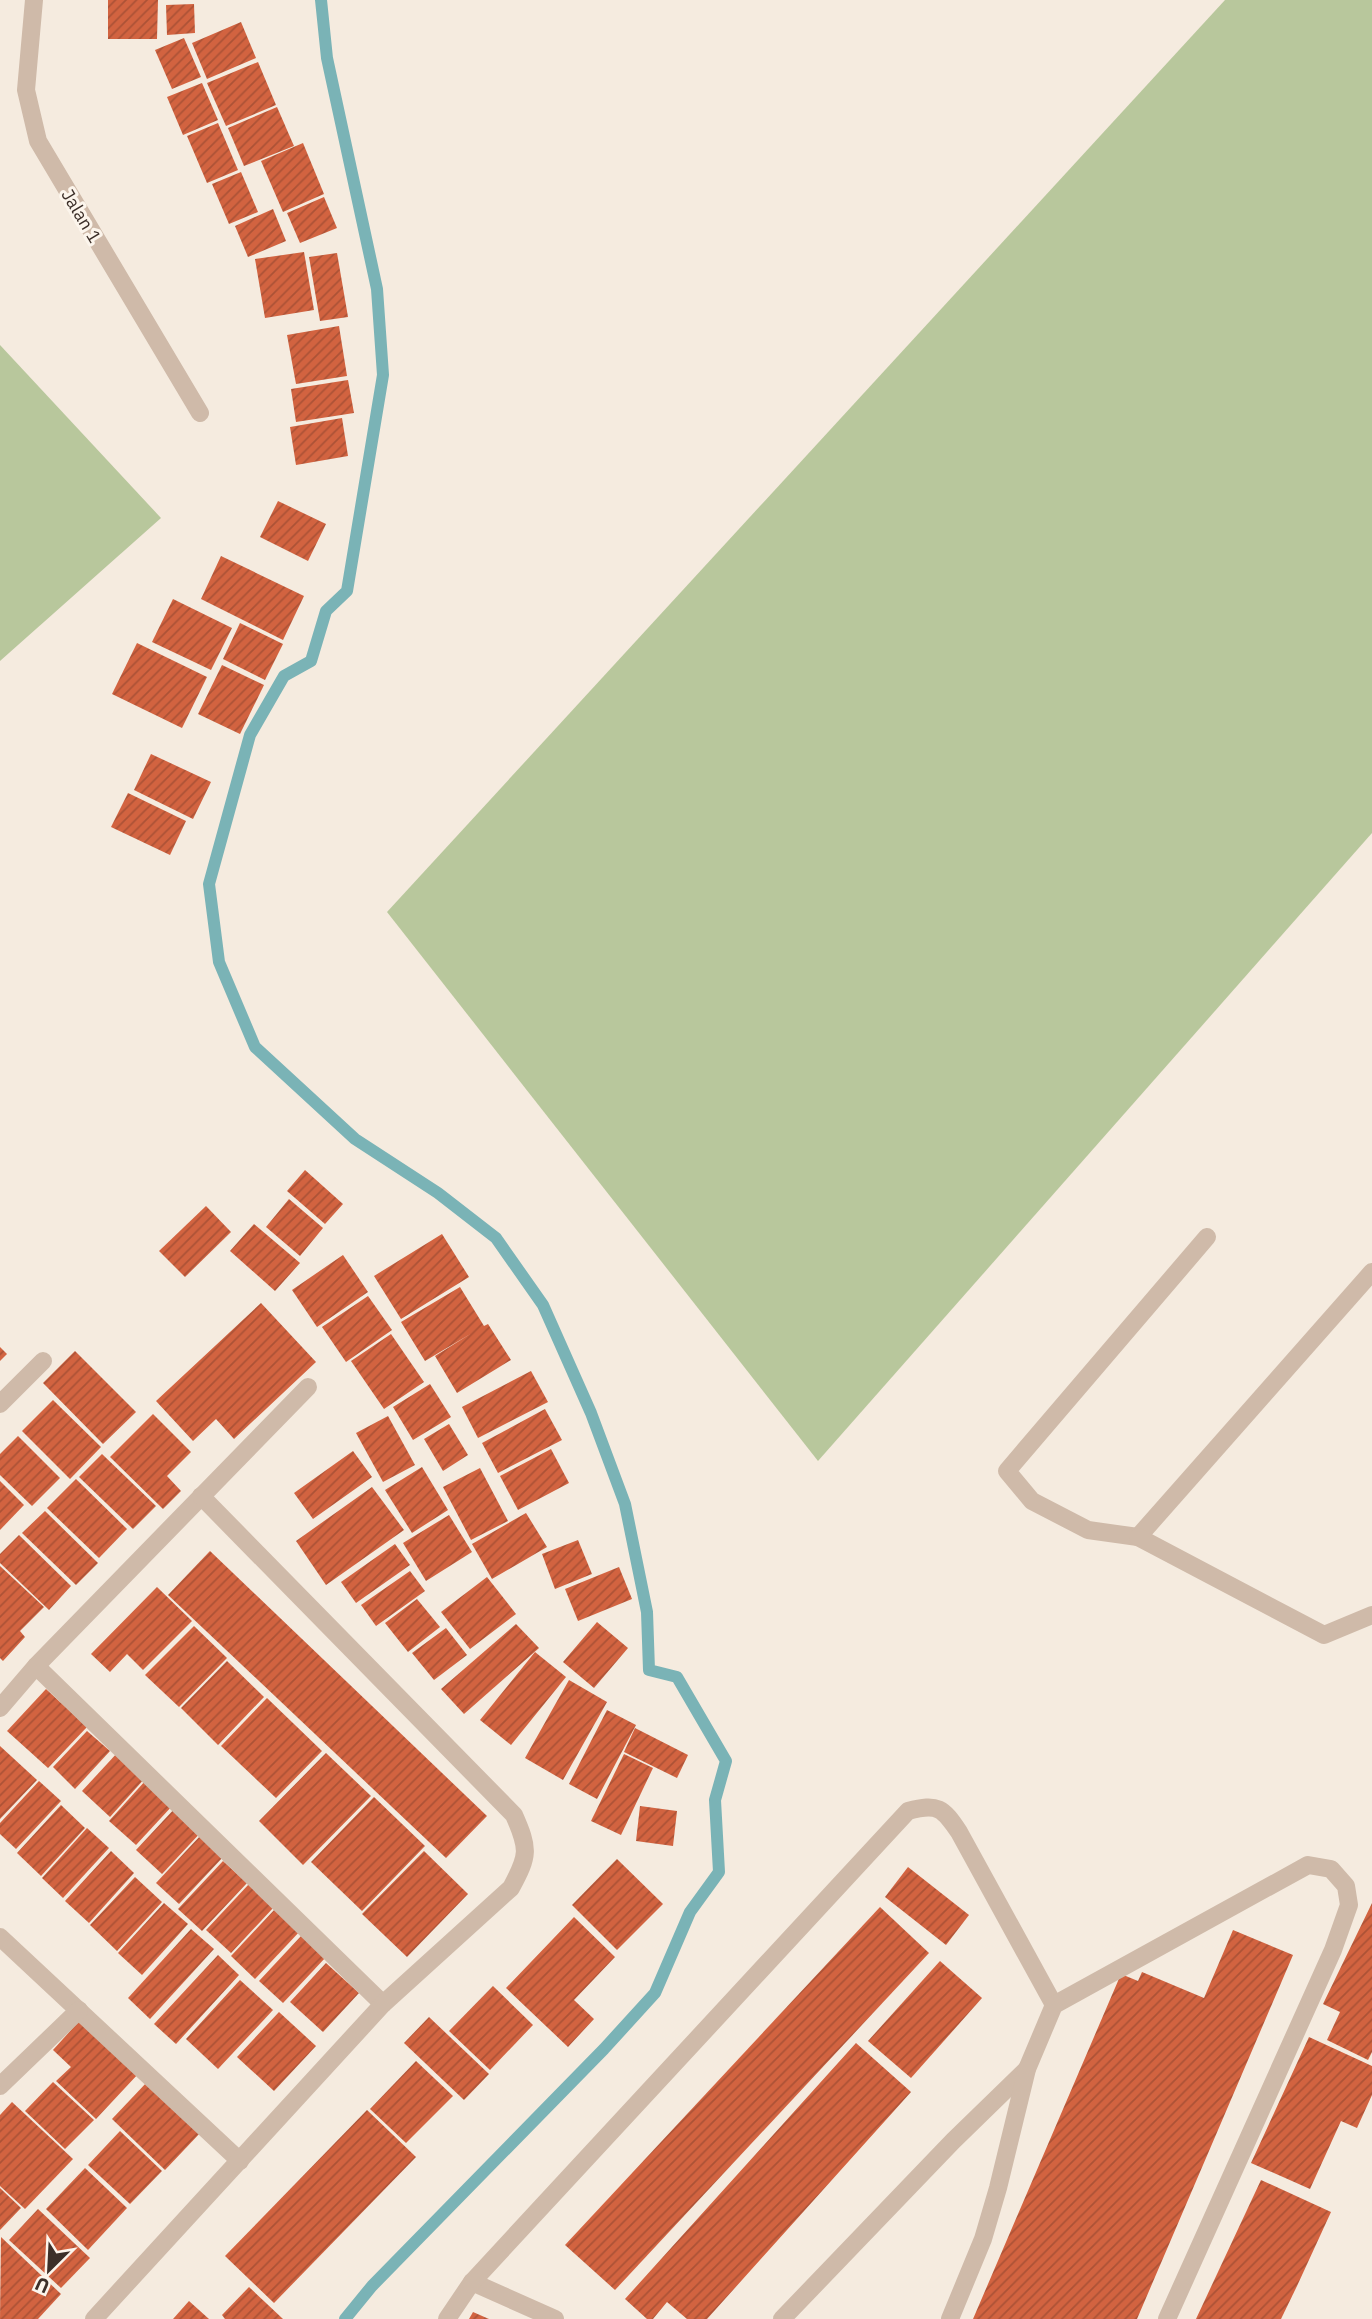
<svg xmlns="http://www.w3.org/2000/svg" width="1372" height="2319" font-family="'IBM Plex Sans',sans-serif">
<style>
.grass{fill:#b8c79c}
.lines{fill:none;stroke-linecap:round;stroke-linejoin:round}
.stream{stroke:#7ab3b6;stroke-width:12}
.building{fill:url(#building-hatch)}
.minor{stroke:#cfbaa9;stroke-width:18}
.labels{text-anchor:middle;stroke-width:6;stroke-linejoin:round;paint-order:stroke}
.street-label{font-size:18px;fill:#3c2f29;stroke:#fcf5ec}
</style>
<defs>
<pattern id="building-hatch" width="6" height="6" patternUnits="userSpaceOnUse" patternTransform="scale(1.75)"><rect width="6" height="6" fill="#d26340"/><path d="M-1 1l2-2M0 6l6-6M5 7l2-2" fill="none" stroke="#ac5236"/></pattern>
</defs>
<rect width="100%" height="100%" fill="#f5ebdf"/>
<g class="grass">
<polygon points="1225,0 1372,0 1372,833 818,1461 387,912"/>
<polygon points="0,345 161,518 0,661"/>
</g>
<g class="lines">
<polyline class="stream" points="321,0 327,58 377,289 383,375 347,591 326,611 311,661 284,676 250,735 209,884 219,962 255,1047 355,1139 438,1193 496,1238 543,1305 591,1413 625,1504 647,1612 649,1670 677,1677 726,1761 715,1800 719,1872 690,1912 655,1993 604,2049 372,2286 345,2319"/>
</g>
<g class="building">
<polygon points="108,0 158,0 157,39 108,39"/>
<polygon points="194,4 195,33 167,35 166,5"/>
<polygon points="241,22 256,58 207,79 192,43"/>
<polygon points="184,38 201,77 172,89 155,50"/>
<polygon points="258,62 276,105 226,126 207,83"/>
<polygon points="202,83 218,120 183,135 167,97"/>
<polygon points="277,107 294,146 244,166 228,128"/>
<polygon points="218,123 238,170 207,183 187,136"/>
<polygon points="303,143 324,194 283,212 261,161"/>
<polygon points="241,172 258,212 229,224 212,184"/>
<polygon points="324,197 337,228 300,243 287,213"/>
<polygon points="273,209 286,241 248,257 235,226"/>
<polygon points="304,252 314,310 265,318 255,259"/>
<polygon points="337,253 348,317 320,321 309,257"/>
<polygon points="339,326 347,376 296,384 287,335"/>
<polygon points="348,380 354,413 296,422 291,389"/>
<polygon points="342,418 348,456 296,465 290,427"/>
<polygon points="278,501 326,524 308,561 260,537"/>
<polygon points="221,556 304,596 283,640 201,599"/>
<polygon points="173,599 232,628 211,670 152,642"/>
<polygon points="240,623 283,644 265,680 223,659"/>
<polygon points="137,643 207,677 182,728 112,694"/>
<polygon points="222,665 264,685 240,734 198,714"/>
<polygon points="151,754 211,782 193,819 134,790"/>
<polygon points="128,793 186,821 170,855 111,827"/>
<polygon points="305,1170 343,1204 325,1224 287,1191"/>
<polygon points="289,1199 323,1228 300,1256 266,1227"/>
<polygon points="206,1206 231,1232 185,1277 159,1251"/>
<polygon points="254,1224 300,1263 275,1291 230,1251"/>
<polygon points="442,1234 469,1277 401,1319 374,1276"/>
<polygon points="343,1255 368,1292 317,1327 292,1290"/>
<polygon points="460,1287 484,1326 488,1324 511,1360 457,1393 435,1356 472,1333 425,1361 401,1322"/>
<polygon points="368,1296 392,1330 346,1362 322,1327"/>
<polygon points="261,1303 316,1362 234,1439 216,1419 193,1441 156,1401"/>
<polygon points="391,1334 424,1382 384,1409 351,1361"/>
<polygon points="0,1347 7,1354 0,1361"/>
<polygon points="75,1351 136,1412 103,1444 43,1383"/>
<polygon points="531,1371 548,1402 478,1438 462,1407"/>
<polygon points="430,1384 451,1417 413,1440 393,1407"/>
<polygon points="53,1400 101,1447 70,1479 22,1431"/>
<polygon points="545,1409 562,1440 498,1473 482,1443"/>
<polygon points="153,1414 191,1452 167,1476 181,1491 163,1509 110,1457"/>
<polygon points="388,1416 415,1465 383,1482 356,1433"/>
<polygon points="449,1424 468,1455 443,1471 424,1439"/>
<polygon points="18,1436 60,1478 32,1506 0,1475 0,1454"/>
<polygon points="551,1449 569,1483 518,1510 500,1476"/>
<polygon points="353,1451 372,1477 313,1519 294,1493"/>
<polygon points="102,1454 156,1506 133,1529 79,1477"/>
<polygon points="422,1467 448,1510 412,1533 385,1490"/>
<polygon points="480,1468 508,1521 471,1540 443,1487"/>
<polygon points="76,1479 127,1529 99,1558 47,1508"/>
<polygon points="0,1481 24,1505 0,1530"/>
<polygon points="372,1487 404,1530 326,1585 296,1541"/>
<polygon points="45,1511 98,1563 76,1585 22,1533"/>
<polygon points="526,1513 547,1547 492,1579 472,1544"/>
<polygon points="449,1515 472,1552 426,1581 403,1543"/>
<polygon points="19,1535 71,1586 49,1610 0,1563 0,1554"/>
<polygon points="578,1540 592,1574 555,1589 542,1554"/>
<polygon points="395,1544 410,1565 356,1603 341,1582"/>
<polygon points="210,1551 487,1816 446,1858 168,1595"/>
<polygon points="0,1566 44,1607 20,1631 25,1637 3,1661 0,1658"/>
<polygon points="619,1567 632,1599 578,1621 565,1589"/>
<polygon points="410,1571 425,1591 376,1626 361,1605"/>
<polygon points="487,1577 516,1614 470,1649 441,1612"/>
<polygon points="157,1587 192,1621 143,1670 127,1654 110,1672 91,1654"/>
<polygon points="417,1599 440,1627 408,1652 385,1623"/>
<polygon points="597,1622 628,1648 594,1688 563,1662"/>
<polygon points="516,1624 539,1648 464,1714 441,1689"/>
<polygon points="194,1626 227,1658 179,1707 145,1675"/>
<polygon points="446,1628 467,1655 434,1680 412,1653"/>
<polygon points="535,1652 566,1677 511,1745 480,1720"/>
<polygon points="227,1661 264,1697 218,1745 181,1708"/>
<polygon points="569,1680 607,1702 563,1780 525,1758"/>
<polygon points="46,1689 87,1727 48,1768 7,1731"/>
<polygon points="267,1698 322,1751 276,1798 221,1746"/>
<polygon points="607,1710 636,1725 597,1799 569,1784"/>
<polygon points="635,1728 688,1755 677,1778 624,1752"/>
<polygon points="87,1731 110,1751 75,1789 53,1767"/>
<polygon points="0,1746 37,1780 0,1819"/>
<polygon points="119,1751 146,1777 110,1817 82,1791"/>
<polygon points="326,1753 371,1796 303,1865 259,1821"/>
<polygon points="624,1754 653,1768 621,1835 591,1821"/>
<polygon points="146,1780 173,1805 136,1845 109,1821"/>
<polygon points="39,1781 61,1801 16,1849 0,1834 0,1823"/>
<polygon points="374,1797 425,1846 362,1911 311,1862"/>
<polygon points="61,1805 85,1828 41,1876 17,1853"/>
<polygon points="177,1806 203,1830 162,1874 136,1850"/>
<polygon points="640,1806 677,1811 673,1846 636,1841"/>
<polygon points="87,1828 109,1848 63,1898 42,1878"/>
<polygon points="201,1835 224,1856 179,1904 156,1883"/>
<polygon points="111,1851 134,1873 89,1923 65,1901"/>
<polygon points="424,1851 468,1894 407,1957 362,1914"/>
<polygon points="617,1859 663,1904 617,1950 572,1905"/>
<polygon points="223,1861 247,1883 202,1931 178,1909"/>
<polygon points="908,1867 969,1915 946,1945 885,1897"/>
<polygon points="135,1877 162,1902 117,1951 90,1925"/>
<polygon points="249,1884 274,1907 231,1953 206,1930"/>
<polygon points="164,1903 188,1924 142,1975 118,1953"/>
<polygon points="1372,1903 1372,2052 1368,2060 1327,2040 1340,2012 1323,2004"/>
<polygon points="880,1907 929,1953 615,2290 565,2245"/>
<polygon points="276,1908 301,1930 255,1979 231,1956"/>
<polygon points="574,1917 615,1957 574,2000 594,2019 568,2047 506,1988"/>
<polygon points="191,1929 214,1949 150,2019 128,1998"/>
<polygon points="1233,1930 1293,1955 1137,2319 973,2319 1121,1974 1138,1981 1142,1972 1204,1998"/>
<polygon points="302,1935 326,1957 283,2003 259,1981"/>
<polygon points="218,1955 239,1975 176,2044 154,2024"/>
<polygon points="940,1961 982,1998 911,2078 868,2041"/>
<polygon points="326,1963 359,1993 323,2032 290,2002"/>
<polygon points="240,1980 273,2010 218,2069 186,2039"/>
<polygon points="493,1986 533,2025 490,2070 449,2031"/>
<polygon points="279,2012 316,2046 274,2091 237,2057"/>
<polygon points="429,2017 489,2074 464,2100 404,2043"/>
<polygon points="81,2019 139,2073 96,2119 56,2081 71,2067 53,2050"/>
<polygon points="1309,2037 1372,2066 1372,2095 1357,2128 1341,2121 1310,2189 1251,2163"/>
<polygon points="856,2043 911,2092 707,2319 687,2319 667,2302 653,2319 647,2319 625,2299"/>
<polygon points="416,2061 453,2096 406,2143 370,2109"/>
<polygon points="148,2081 201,2132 165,2170 112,2119"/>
<polygon points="53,2082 94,2120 65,2149 25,2111"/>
<polygon points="12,2102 73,2159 25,2209 0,2186 0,2115"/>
<polygon points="367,2110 416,2157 274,2303 225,2256"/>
<polygon points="120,2131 162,2171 130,2204 88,2165"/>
<polygon points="85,2168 127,2208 88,2250 46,2209"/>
<polygon points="1261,2180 1331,2212 1297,2286 1281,2319 1196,2319"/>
<polygon points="0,2188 21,2208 0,2230"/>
<polygon points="38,2209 90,2258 61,2288 9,2240"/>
<polygon points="1,2237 61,2294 38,2319 0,2319"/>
<polygon points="249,2287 283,2319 225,2319 222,2315"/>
<polygon points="189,2301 209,2319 173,2319"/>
<polygon points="473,2312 489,2319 469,2319"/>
</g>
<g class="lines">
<g class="minor">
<polyline points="34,0 26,90 38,141 200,413"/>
<polyline points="1207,1237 1007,1471 1032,1501 1088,1530 1138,1537 1372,1272"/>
<polyline points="0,1404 43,1361"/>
<polyline points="1138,1537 1324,1635 1372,1615"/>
<polyline points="36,1666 383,2004"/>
<polyline points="0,1708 36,1666 308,1387"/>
<polyline points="0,1937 240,2161"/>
<polyline points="0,2086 79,2010"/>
<polyline points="472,2282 555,2319"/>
<path d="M94 2319 383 2004 511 1888C529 1855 529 1849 514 1815L201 1496"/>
<path d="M447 2319 472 2282 908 1811C938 1803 943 1808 959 1832L1054 2005"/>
<polyline points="782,2319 953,2141 1027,2069"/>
<polyline points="950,2319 983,2239 998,2188 1027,2069 1054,2005 1308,1865 1331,1869 1346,1886 1349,1905 1333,1950 1167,2319"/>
</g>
</g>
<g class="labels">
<g class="street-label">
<text transform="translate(81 216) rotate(59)" y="6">Jalan 1</text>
</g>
</g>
<g transform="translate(49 2270) rotate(204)" stroke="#fcf5ec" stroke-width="5" paint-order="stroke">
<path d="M0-5L12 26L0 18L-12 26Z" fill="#3c2f29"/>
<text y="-10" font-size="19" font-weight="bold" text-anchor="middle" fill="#3c2f29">U</text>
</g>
</svg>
